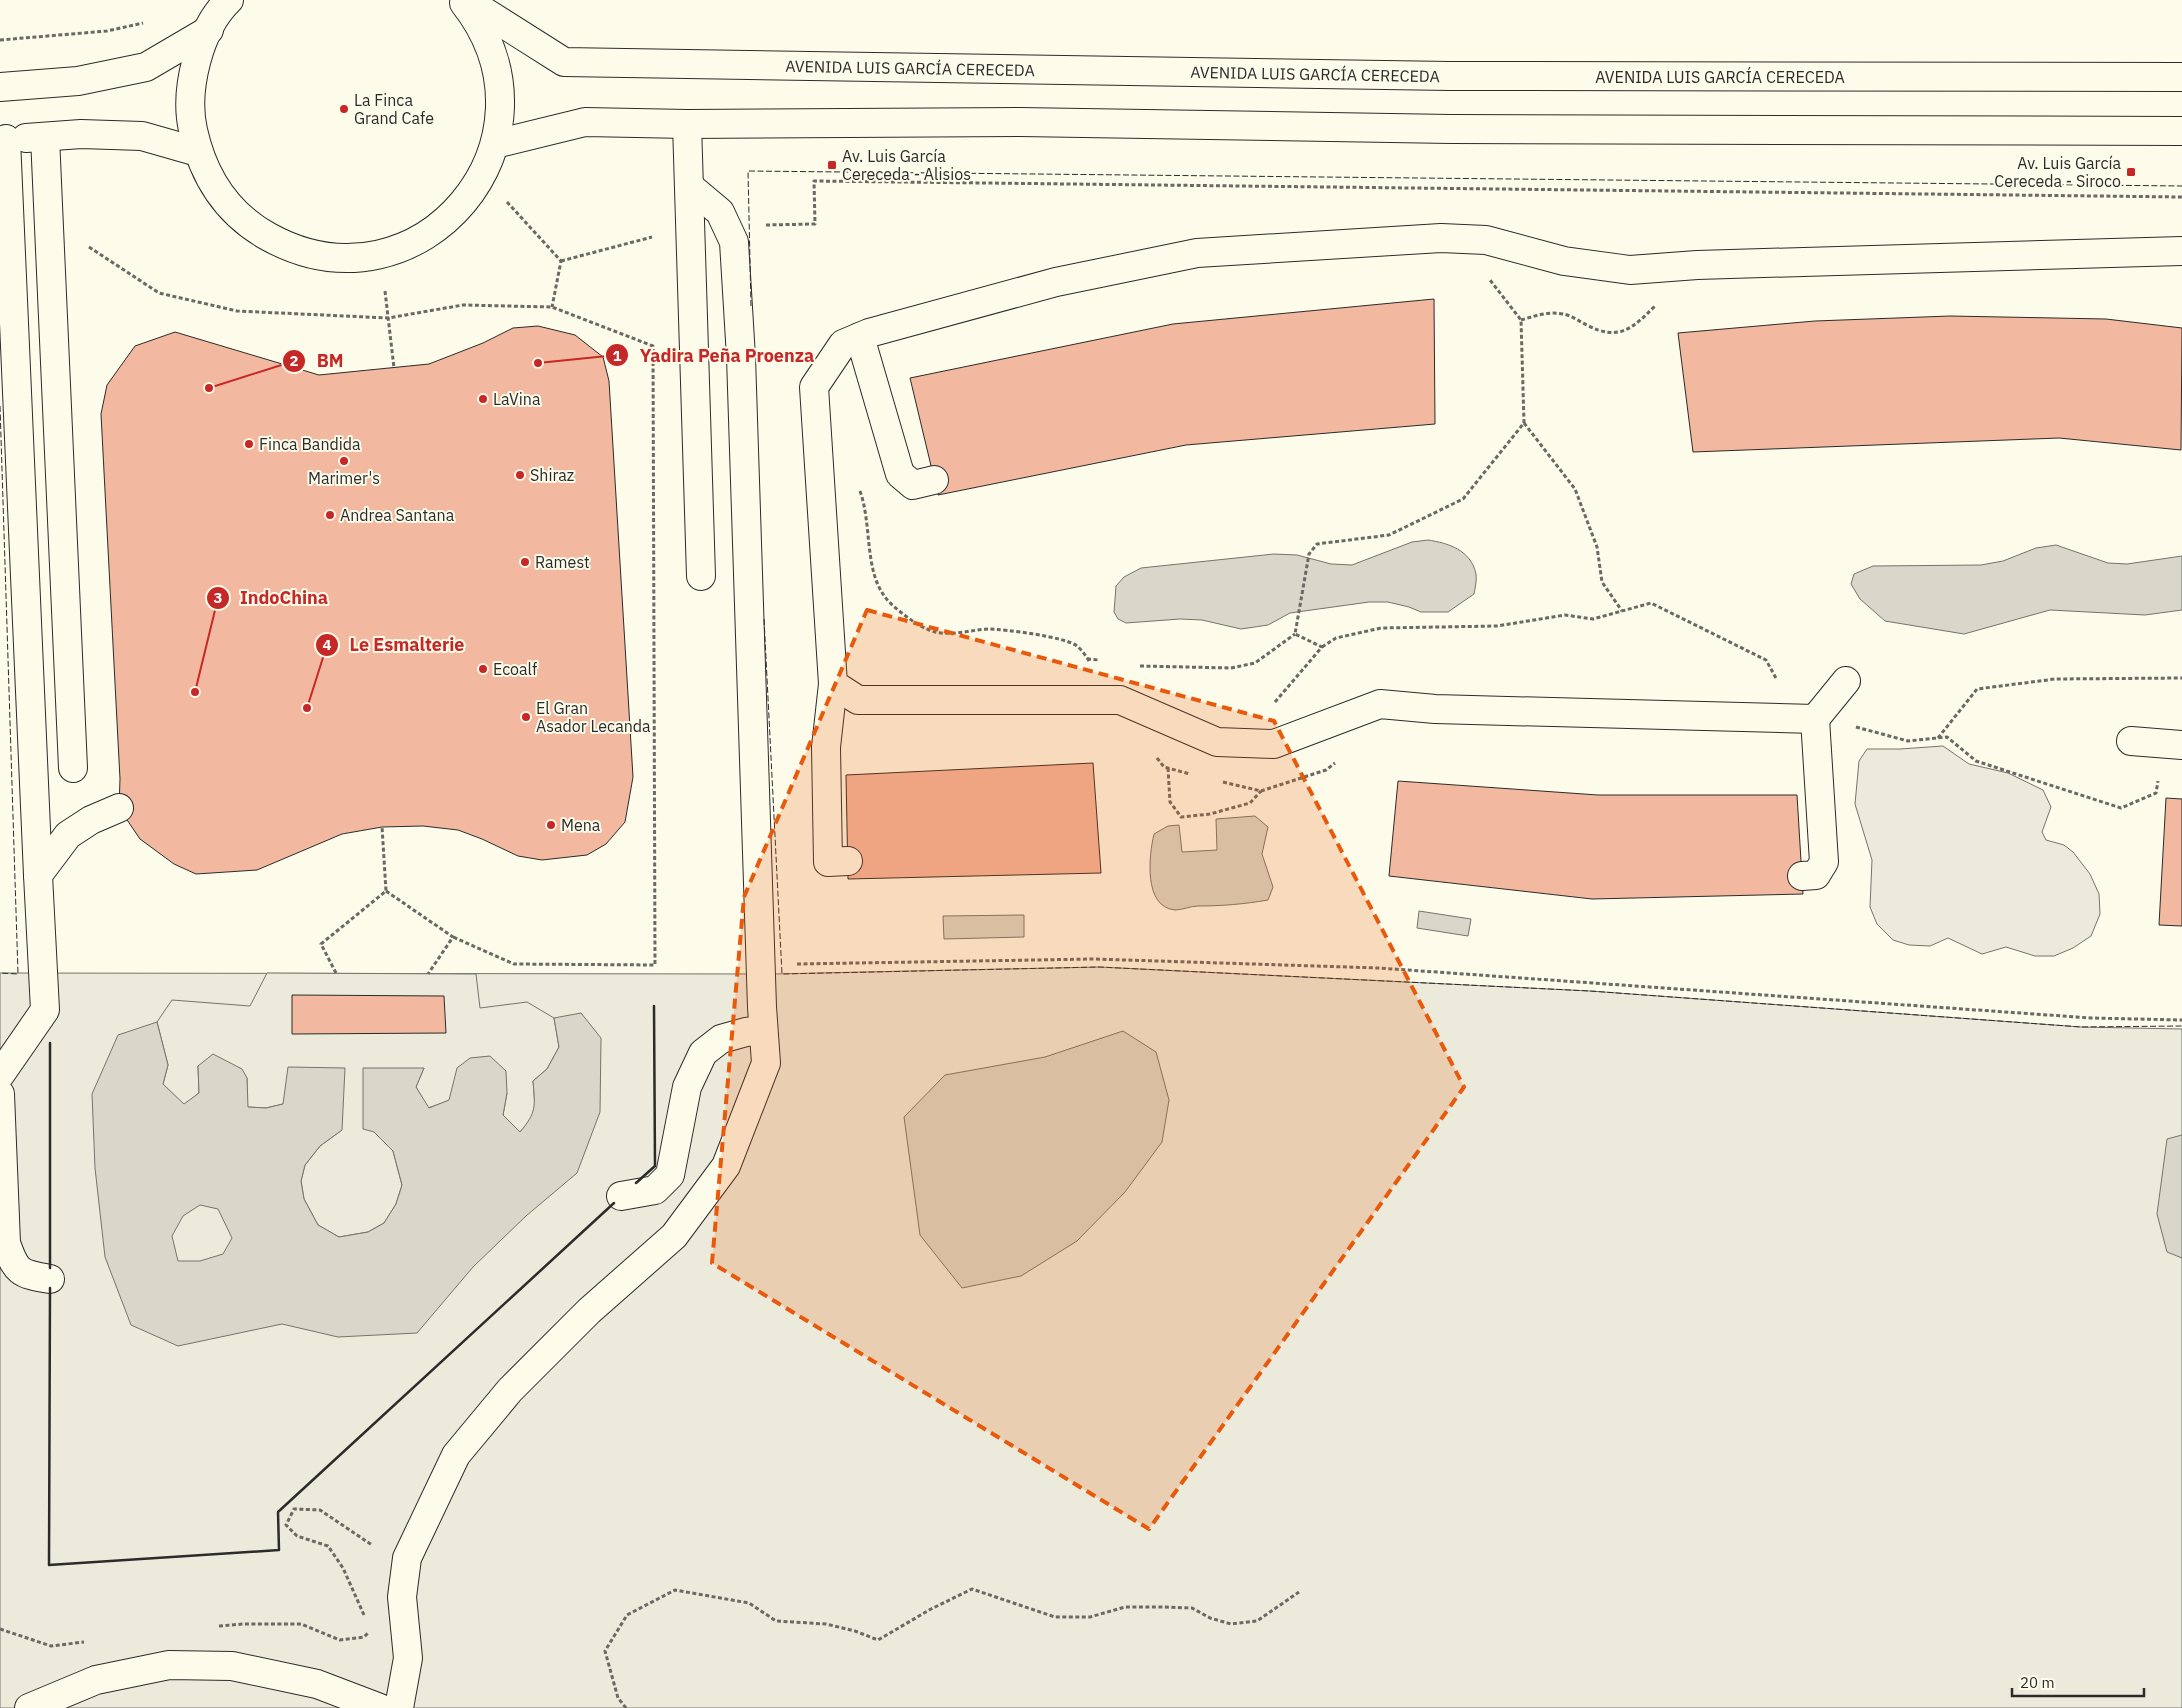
<svg xmlns="http://www.w3.org/2000/svg" width="2182" height="1708" font-family="'IBM Plex Sans',sans-serif">
<style>
.green{fill:#ecebdb;stroke:#74746e}
.parking{fill:#eceadb;stroke:#74746e}
.water{fill:#d8d7c9;stroke:#74746e;fill-rule:evenodd}
.building{fill:#f2b8a0;stroke:#2b2b2b}
.lines{fill:none;stroke-linecap:round;stroke-linejoin:round}
.minor-casing{stroke:#2b2b2b;stroke-width:30}
.path{stroke:#6a6964;stroke-width:3;stroke-dasharray:4 2.5;stroke-linecap:butt}
.minor{stroke:#fdfbea;stroke-width:28}
.fence{stroke:#2b2b2b;stroke-width:1;stroke-dasharray:6 2.5;stroke-linecap:butt}
.wall{stroke:#2b2b2b;stroke-width:2.5}
.marked{fill:#e8590c;fill-opacity:0.2;stroke:#e8590c;stroke-width:4;stroke-dasharray:10 6;stroke-linejoin:round}
.poi-dot{fill:#c62828;stroke:#fdfbea;stroke-width:2}
.labels{text-anchor:middle;stroke-width:4;stroke-linejoin:round;paint-order:stroke}
.street-label{font-size:16px;fill:#2b2b2b;stroke:#fdfbea}
.poi-label{font-size:16px;fill:#2b2b2b;stroke:#fdfbea;text-anchor:start}
.leader{fill:none;stroke:#c62828;stroke-width:2}
.callout-dot{fill:#c62828;stroke:#fdfbea;stroke-width:2}
.mark-label{font-size:15px;text-anchor:middle;font-weight:bold;fill:#fff}
.callout-label{font-size:18px;text-anchor:middle;font-weight:bold;fill:#c62828;stroke:#fdfbea;stroke-width:4;stroke-linejoin:round;paint-order:stroke}
</style>
<rect width="100%" height="100%" fill="#fdfbea"/>
<g class="green">
<polygon points="1943,746 1969,764 2008,773 2043,790 2051,807 2042,832 2046,840 2064,845 2073,852 2090,874 2099,894 2100,914 2091,936 2073,948 2054,956 2035,956 2006,947 1982,954 1948,938 1930,946 1909,945 1893,940 1877,924 1870,907 1872,860 1855,804 1859,761 1867,749 1900,749"/>
<polygon points="1099,967 1590,991 2081,1027 2182,1029 2182,1708 0,1708 0,973 772,974"/>
</g>
<polygon class="parking" points="267,973 476,974 480,1008 527,1002 554,1018 559,1047 547,1069 533,1081 535,1105 532,1118 520,1132 503,1115 507,1093 459,1097 428,1108 416,1087 424,1068 374,1132 393,1151 402,1185 396,1204 384,1223 368,1232 339,1237 318,1225 304,1199 301,1181 305,1165 320,1146 342,1130 283,1104 266,1108 247,1107 247,1078 198,1066 199,1093 184,1105 163,1084 168,1065 157,1022 172,1000 250,1006"/>
<g class="water">
<path d="M1428 540C1448 543 1471 550 1476 574 1477 580 1475 588 1474 594L1448 612H1421L1409 607 1388 602H1369L1290 613 1268 625 1241 629 1202 620 1180 619 1126 623 1118 619 1114 612 1116 586 1124 577 1141 568 1274 554 1297 555 1331 564 1352 565 1412 542Z"/>
<polygon points="2056,545 2108,563 2127,564 2182,556 2182,610 2145,615 2050,610 1964,634 1885,621 1860,599 1851,584 1854,574 1873,566 1981,565 2003,561 2036,548"/>
<path d="M1255 816 1268 827 1262 854 1273 887 1268 900C1245 904 1222 906 1198 906 1191 906 1182 910 1175 910 1143 907 1149 855 1154 834L1168 826 1179 825 1182 852 1217 850 1216 819Z"/>
<polygon points="1419,911 1471,919 1468,936 1417,928"/>
<polygon points="1024,915 1024,937 944,939 943,916"/>
<path d="M581 1013 601 1038 600 1112 577 1173 526 1216 473 1267 417 1333 338 1337 282 1324 178 1346 131 1325 105 1257 95 1168 92 1094 118 1035 157 1022 168 1065 163 1084 184 1104 199 1093 198 1066 213 1054 242 1069 247 1078 248 1107 266 1108 283 1104 288 1067 345 1068 342 1130 320 1146 305 1165 301 1181 304 1199 318 1225 339 1237 368 1232 384 1223 396 1204 402 1185 393 1151 374 1132 363 1129V1068H424L416 1087 429 1108 449 1100 457 1068 470 1058 490 1056 506 1071 507 1093 503 1115 520 1132C537 1112 535 1106 533 1081L547 1069 559 1047 554 1018ZM200 1205 218 1209 232 1238 223 1254 200 1261H178L172 1236 183 1216Z"/>
<polygon points="1123,1031 1156,1052 1169,1100 1162,1142 1125,1192 1077,1241 1021,1276 962,1288 920,1235 904,1117 945,1075 1045,1057"/>
<polygon points="2182,1135 2182,1258 2167,1252 2157,1214 2167,1139"/>
</g>
<g class="building">
<polygon points="1434,299 1435,424 1186,445 938,495 910,378 1173,324"/>
<polygon points="1950,316 2106,319 2182,328 2181,450 2059,438 1693,452 1678,333 1815,321"/>
<polygon points="538,326 575,335 603,357 609,381 633,777 625,822 606,844 587,855 542,860 518,856 482,839 458,830 423,826 382,827 342,834 257,870 196,874 174,864 140,839 119,808 120,779 101,414 107,385 135,346 175,332 319,375 429,364 483,343 513,328"/>
<polygon points="1093,763 1101,873 848,879 846,775"/>
<polygon points="1398,781 1598,795 1797,795 1803,894 1592,899 1389,876"/>
<polygon points="2166,798 2182,799 2182,926 2159,925"/>
<polygon points="292,995 444,996 446,1033 292,1034"/>
</g>
<g class="lines">
<defs>
<g id="minor">
<path d="M229 0C199 29 184 90 193 130 203 176 227 214 269 237 420 320 571 139 464 3"/>
<polyline points="466,0 564,62 1450,76 2182,77"/>
<polyline points="0,87 78,81 146,67 209,30"/>
<polyline points="687,124 701,576"/>
<polyline points="45,137 73,768"/>
<polyline points="26,138 81,134 142,136 198,152"/>
<polyline points="6,139 38,875"/>
<polyline points="495,144 585,122 687,124 1020,122 1451,129 2182,131"/>
<polyline points="860,337 900,474 913,485 934,480"/>
<polyline points="1846,681 1815,719 1435,709 1380,704 1274,744 1217,742 1120,700 858,700 833,684 814,387 843,344 869,333 1056,282 1197,253 1441,238 1486,240 1564,261 1630,270 1697,265 2182,251"/>
<polyline points="833,684 826,747 828,862 848,861"/>
<polyline points="2131,741 2182,745"/>
<polyline points="1802,876 1816,875 1824,862 1815,719"/>
<polyline points="0,1075 45,1010 38,875 68,835 91,820 119,808"/>
<path d="M0 1094 6 1243C16 1272 19 1274 50 1279"/>
<polyline points="621,1196 655,1190 670,1175 687,1087 703,1053 721,1039 746,1032 763,1030"/>
<polyline points="29,1708 96,1680 169,1665 232,1666 317,1684 380,1708"/>
<polyline points="399,1708 408,1658 402,1597 407,1558 456,1455 510,1390 589,1311 674,1236 726,1166 766,1063 762,1007 741,357 734,242 720,212 689,186"/>
</g>
</defs>
<use href="#minor" class="minor-casing"/>
<g class="path">
<polyline points="0,40 107,31 143,23"/>
<polyline points="507,202 561,261 552,307"/>
<polyline points="766,225 815,224 814,181 2182,197"/>
<polyline points="89,247 159,293 237,311 388,318 463,305 552,307 653,346 655,965 514,964 453,937"/>
<polyline points="561,261 652,237"/>
<polyline points="385,291 394,368"/>
<path d="M1521 320C1535 316 1548 311 1563 314 1571 315 1580 322 1587 325 1619 342 1633 328 1655 306"/>
<polyline points="1524,423 1575,489 1597,547 1602,582 1622,611"/>
<path d="M860 491C872 524 864 569 885 597 893 608 921 629 935 632 953 636 970 630 988 629 1004 629 1066 637 1077 646 1082 650 1086 656 1089 661"/>
<polyline points="1322,647 1336,638 1381,628 1497,626 1565,615 1593,619 1651,603 1766,660 1777,680"/>
<polyline points="1087,659 1099,660"/>
<polyline points="1140,666 1231,668 1255,663 1295,634"/>
<polyline points="1275,702 1322,647 1295,634 1309,554 1317,544 1389,535 1463,499 1524,423 1521,320 1490,280"/>
<polyline points="1856,727 1908,741 1947,737 1976,761 2121,808 2156,793 2158,781"/>
<polyline points="1938,738 1977,689 2055,679 2182,678"/>
<polyline points="1157,758 1164,767 1190,774"/>
<polyline points="1168,768 1170,802 1181,817 1210,814 1250,803 1261,791"/>
<polyline points="1223,782 1261,791 1326,770 1335,763"/>
<polyline points="386,891 453,937 428,974"/>
<polyline points="797,964 1094,959 1379,968 2091,1018 2182,1020"/>
<polyline points="336,973 321,944 386,891 382,827"/>
<polyline points="364,1615 343,1568 328,1546 297,1536 286,1525 294,1509 320,1510 372,1545"/>
<polyline points="219,1626 243,1624 301,1624 340,1640 364,1637 368,1633"/>
<polyline points="0,1629 51,1646 84,1642"/>
<polyline points="626,1708 618,1698 605,1651 627,1615 675,1590 749,1603 776,1621 826,1624 855,1631 878,1640 931,1609 972,1589 1055,1617 1090,1617 1125,1607 1163,1607 1192,1608 1210,1618 1231,1624 1257,1621 1299,1592"/>
</g>
<use href="#minor" class="minor"/>
<g class="fence">
<polyline points="751,306 748,171 2182,186"/>
<polyline points="0,406 18,974 0,973"/>
<polyline points="764,619 782,974 1099,967 1590,991 2081,1027 2182,1026"/>
</g>
<g class="wall">
<polyline points="636,1183 655,1166 654,1006"/>
<polyline points="50,1268 50,1043"/>
<polyline points="50,1288 49,1565 279,1550 278,1512 614,1203"/>
</g>
</g>
<path class="marked" d="M867 610 1274 721 1464 1087 1149 1529 712 1263 744 897Z"/>
<g class="poi-dot">
<circle cx="344" cy="109" r="5"/>
<rect x="827" y="160" width="10" height="10" rx="2.5"/>
<rect x="2126" y="167" width="10" height="10" rx="2.5"/>
<circle cx="483" cy="399" r="5"/>
<circle cx="249" cy="444" r="5"/>
<circle cx="344" cy="461" r="5"/>
<circle cx="520" cy="475" r="5"/>
<circle cx="330" cy="515" r="5"/>
<circle cx="525" cy="562" r="5"/>
<circle cx="483" cy="669" r="5"/>
<circle cx="526" cy="717" r="5"/>
<circle cx="551" cy="825" r="5"/>
</g>
<g class="labels">
<g class="street-label">
<text transform="translate(910 68) rotate(1)" y="6">AVENIDA LUIS GARCÍA CERECEDA</text>
<text transform="translate(1315 74) rotate(1)" y="6">AVENIDA LUIS GARCÍA CERECEDA</text>
<text x="1720" y="83">AVENIDA LUIS GARCÍA CERECEDA</text>
</g>
<g class="poi-label">
<text x="354" y="106">La Finca<tspan x="354" dy="18">Grand Cafe</tspan></text>
<text x="842" y="162">Av. Luis García<tspan x="842" dy="18">Cereceda - Alisios</tspan></text>
<text x="2121" y="169" text-anchor="end">Av. Luis García<tspan x="2121" dy="18">Cereceda - Siroco</tspan></text>
<text x="493" y="405">LaVina</text>
<text x="259" y="450">Finca Bandida</text>
<text x="530" y="481">Shiraz</text>
<text x="344" y="484" text-anchor="middle">Marimer's</text>
<text x="340" y="521">Andrea Santana</text>
<text x="535" y="568">Ramest</text>
<text x="493" y="675">Ecoalf</text>
<text x="536" y="714">El Gran<tspan x="536" dy="18">Asador Lecanda</tspan></text>
<text x="561" y="831">Mena</text>
</g>
</g>
<path class="leader" d="M538 363L617 355M209 388L294 361M195 692L218 598M307 708L327 645"/>
<g class="callout-dot">
<circle cx="538" cy="363" r="5"/>
<circle cx="209" cy="388" r="5"/>
<circle cx="195" cy="692" r="5"/>
<circle cx="307" cy="708" r="5"/>
<circle cx="617" cy="355" r="12"/>
<circle cx="294" cy="361" r="12"/>
<circle cx="218" cy="598" r="12"/>
<circle cx="327" cy="645" r="12"/>
</g>
<g class="mark-label">
<text x="617" y="361">1</text>
<text x="294" y="366">2</text>
<text x="218" y="603">3</text>
<text x="327" y="650">4</text>
</g>
<g class="callout-label">
<text x="727" y="362">Yadira Peña Proenza</text>
<text x="330" y="367">BM</text>
<text x="284" y="604">IndoChina</text>
<text x="407" y="651">Le Esmalterie</text>
</g>
<path d="M2012 1688v8h132v-8" fill="none" stroke="#2b2b2b" stroke-width="2.5"/>
<text x="2020" y="1688" font-size="15" fill="#2b2b2b" stroke="#fdfbea" stroke-width="4" paint-order="stroke">20 m</text>
</svg>
